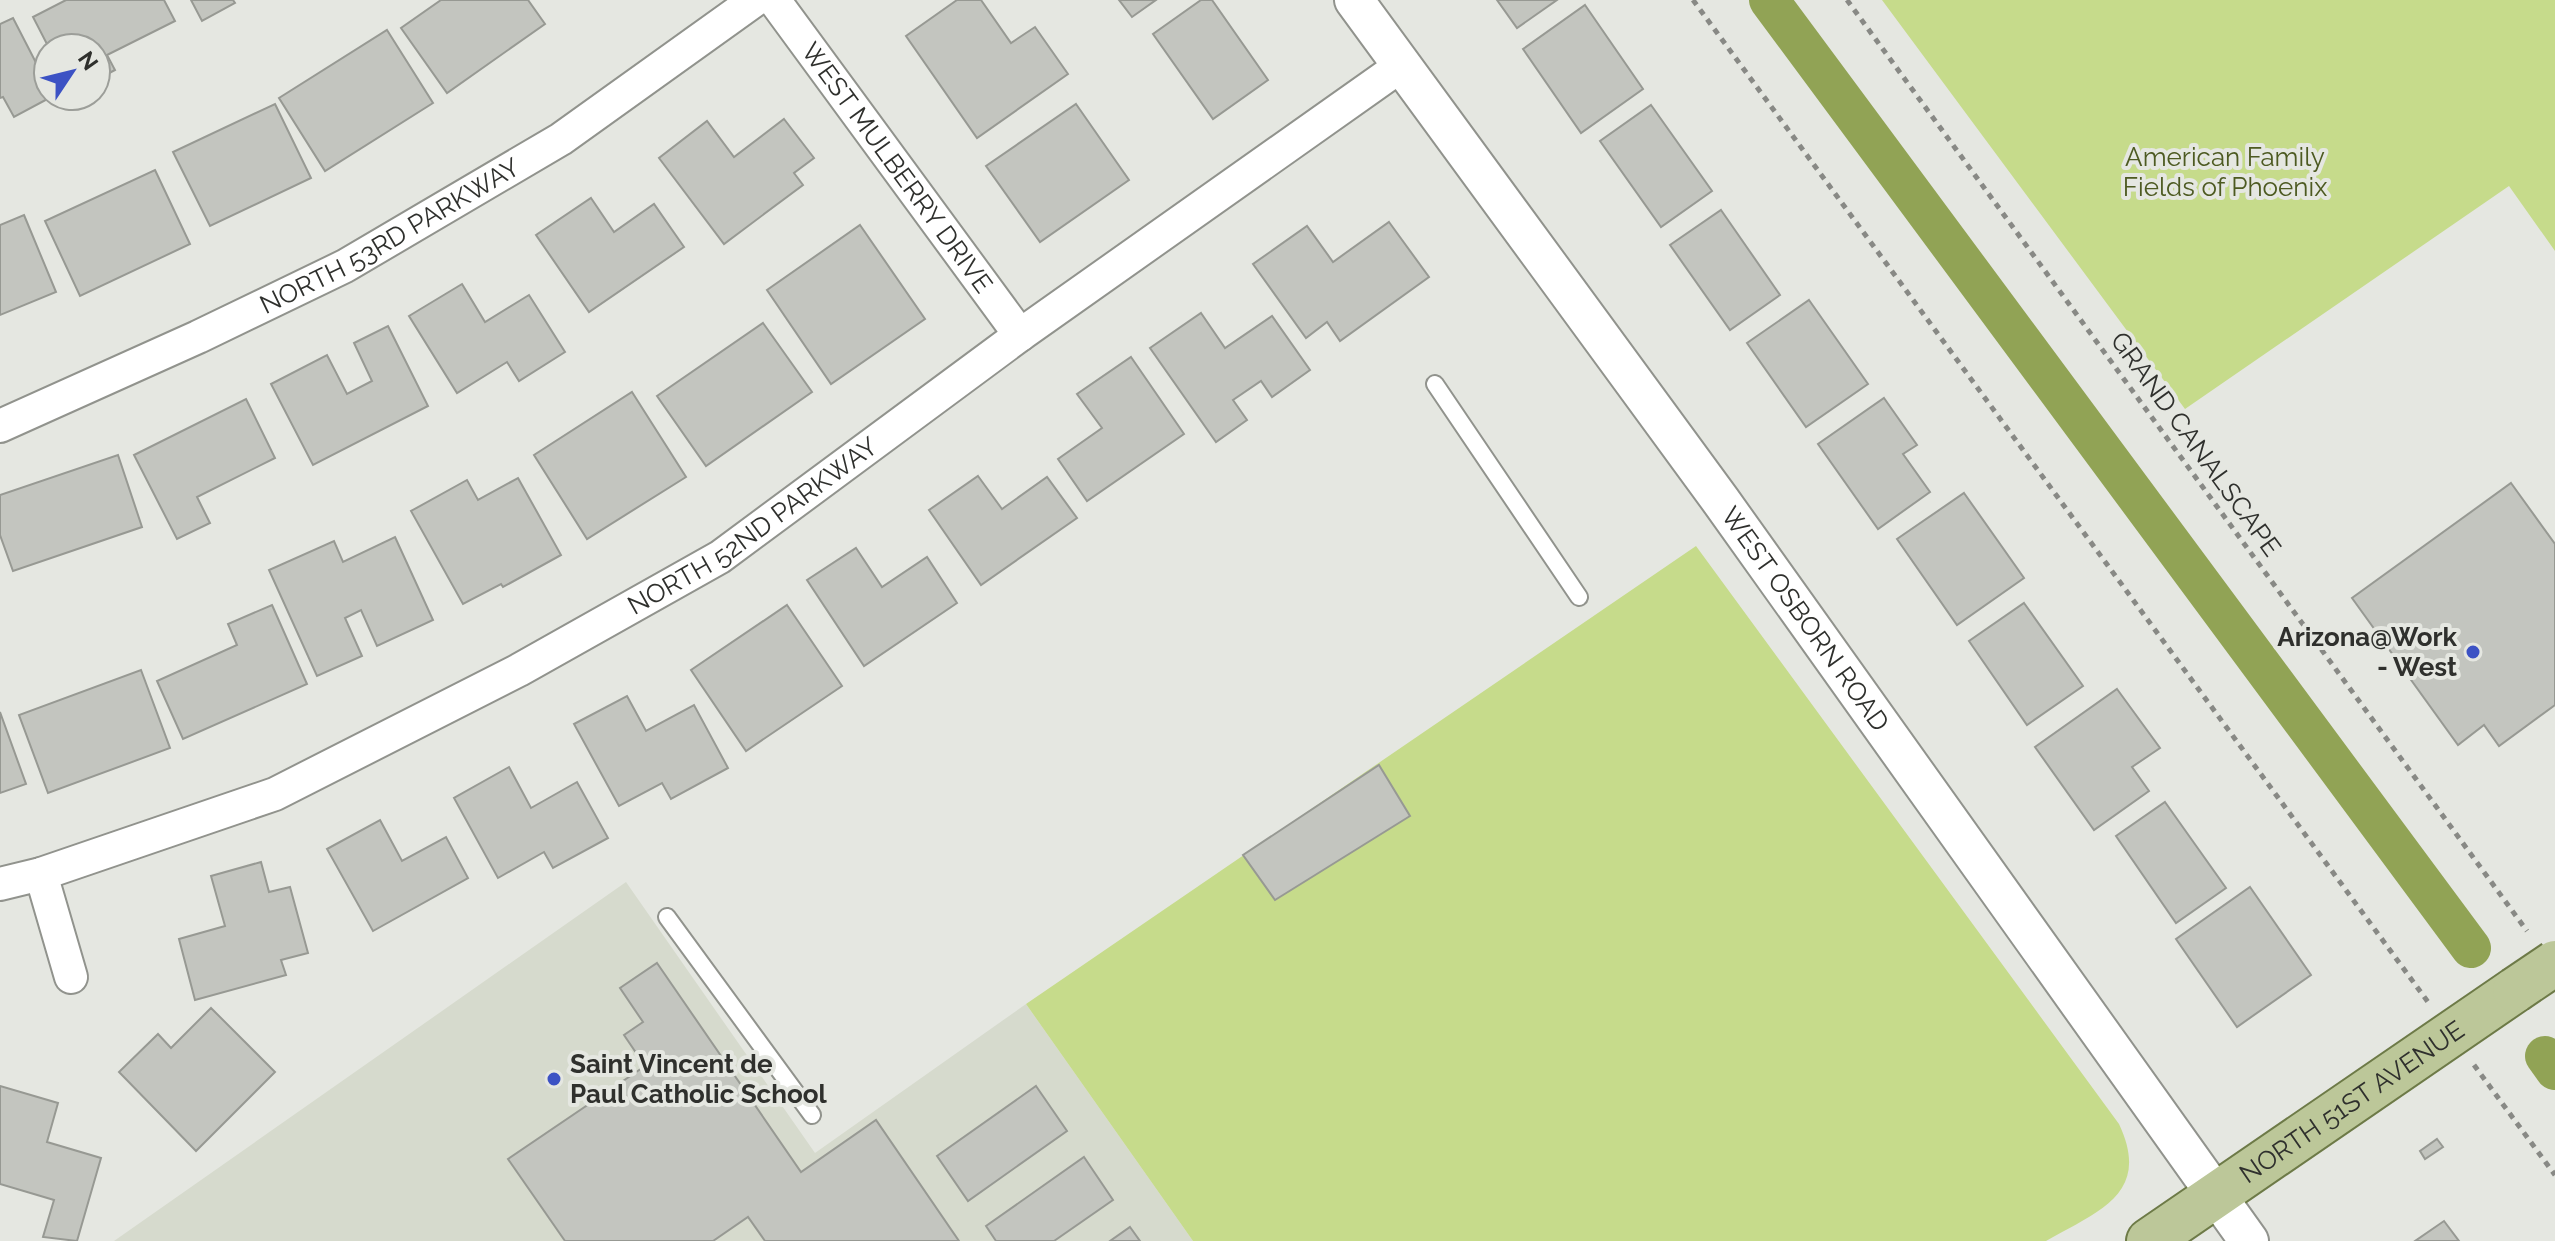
<svg xmlns="http://www.w3.org/2000/svg" width="2555" height="1241" font-family="Raleway,sans-serif">
<style>
.built{fill:#d6dacd}
.green{fill:#c6db8b}
.lines{fill:none;stroke-linecap:round;stroke-linejoin:round}
.canal{stroke:#91a355;stroke-width:40}
.building{fill:#c3c5bf;stroke:#979993;stroke-width:2}
.service-casing{stroke:#91938d;stroke-width:20}
.minor-casing{stroke:#91938d;stroke-width:36}
.tertiary-casing{stroke:#91938d;stroke-width:42}
.primary-casing{stroke:#6d7a47;stroke-width:48}
.path{stroke:#888985;stroke-width:5;stroke-dasharray:6 6;stroke-linecap:butt}
.service{stroke:#fff;stroke-width:16}
.minor{stroke:#fff;stroke-width:32}
.tertiary{stroke:#fff;stroke-width:38}
.primary{stroke:#bcc799;stroke-width:44}
.primary-bridge-casing{stroke:#6d7a47;stroke-width:48;stroke-linecap:butt}
.primary-bridge{stroke:#bcc799;stroke-width:44}
.poi-dot{fill:#3c52c4;stroke:#e5e7e1;stroke-width:3}
.labels{text-anchor:middle;stroke-width:8;stroke-linejoin:round;paint-order:stroke}
.park-label{font-size:26px;fill:#4d5a21;stroke:#e5e7e1}
.street-label{font-size:26px;fill:#2f302d;stroke:#e5e7e1}
.poi-label{font-size:26px;font-weight:bold;fill:#2f302d;stroke:#e5e7e1;text-anchor:end}
</style>
<rect width="100%" height="100%" fill="#e5e7e1"/>
<polygon class="built" points="626,882 815,1153 1026,1004 1193,1241 114,1241"/>
<g class="green">
<polygon points="1882,0 2555,0 2555,251 2509,186 2185,409"/>
<path d="M1696 546 2119 1124C2152 1194 2098 1211 2046 1241H1193L1026 1004Z"/>
</g>
<g class="lines">
<g class="canal">
<polyline points="1769,0 2471,948"/>
<polyline points="2545,1056 2555,1070"/>
</g>
</g>
<g class="building">
<polygon points="66,0 164,0 175,21 107,55 115,70 96,80 96,48 49,48 33,17"/>
<polygon points="191,0 233,0 235,3 202,21"/>
<polygon points="441,0 528,0 545,24 447,93 401,28"/>
<polygon points="957,0 981,0 1011,43 1035,27 1068,74 977,138 906,36"/>
<polygon points="1119,0 1156,0 1132,17"/>
<polygon points="1201,0 1212,0 1268,80 1213,119 1153,34"/>
<polygon points="1497,0 1557,0 1517,28"/>
<polygon points="1585,5 1643,89 1581,133 1523,49"/>
<polygon points="13,18 48,86 48,96 53,96 14,117 3,97 0,98 0,24"/>
<polygon points="387,30 433,103 325,171 279,98"/>
<polygon points="275,104 311,178 210,226 173,152"/>
<polygon points="1076,104 1129,180 1040,242 986,166"/>
<polygon points="1651,105 1712,191 1661,227 1600,141"/>
<polygon points="784,119 814,158 794,173 803,185 724,244 659,158 707,121 734,157"/>
<polygon points="155,170 190,244 80,296 45,221"/>
<polygon points="591,198 614,232 654,204 684,247 589,312 536,235"/>
<polygon points="1721,210 1780,295 1730,330 1670,245"/>
<polygon points="24,215 56,292 0,315 0,225"/>
<polygon points="1389,222 1429,277 1340,341 1327,322 1306,338 1253,264 1307,226 1333,262"/>
<polygon points="860,225 925,319 831,384 767,290"/>
<polygon points="462,284 485,322 529,295 565,352 519,381 507,362 457,393 409,316"/>
<polygon points="1809,300 1868,384 1806,427 1747,343"/>
<polygon points="1201,313 1225,348 1272,316 1310,370 1272,397 1261,381 1233,400 1247,420 1216,442 1150,348"/>
<polygon points="763,323 812,392 706,466 657,396"/>
<polygon points="388,326 428,406 313,465 271,384 327,355 347,394 372,381 354,343"/>
<polygon points="1131,357 1184,434 1087,501 1058,459 1102,428 1077,394"/>
<polygon points="632,392 686,477 587,539 534,455"/>
<polygon points="1884,398 1917,445 1903,454 1930,492 1878,529 1818,444"/>
<polygon points="246,399 275,458 197,497 210,523 177,539 134,455"/>
<polygon points="118,455 142,527 13,571 0,535 0,495"/>
<polygon points="978,476 1002,509 1047,477 1077,518 981,585 929,510"/>
<polygon points="518,478 561,555 503,587 501,584 463,604 411,511 467,480 478,500"/>
<polygon points="2511,483 2555,544 2555,705 2499,746 2484,725 2458,745 2352,598"/>
<polygon points="1964,493 2024,578 1957,625 1897,539"/>
<polygon points="395,537 433,620 377,646 361,610 345,618 362,656 317,676 269,570 334,541 343,562"/>
<polygon points="856,548 882,587 927,557 957,603 864,666 807,580"/>
<polygon points="2024,603 2083,686 2027,725 1969,641"/>
<polygon points="272,605 307,684 183,739 157,681 237,645 228,624"/>
<polygon points="787,605 842,686 746,751 691,670"/>
<polygon points="141,670 170,748 48,793 19,715"/>
<polygon points="2117,689 2160,748 2132,767 2149,791 2094,830 2035,747"/>
<polygon points="627,696 646,731 694,705 728,768 671,799 662,783 619,806 574,724"/>
<polygon points="0,712 26,784 0,793"/>
<polygon points="1379,765 1410,816 1275,900 1243,855"/>
<polygon points="509,767 531,808 577,782 608,838 553,868 544,852 498,878 454,798"/>
<polygon points="2165,802 2226,888 2176,923 2116,836"/>
<polygon points="380,820 402,861 446,837 468,878 373,931 327,849"/>
<polygon points="261,862 269,892 290,887 308,953 281,960 286,975 195,1000 179,939 225,926 211,876"/>
<polygon points="2250,887 2311,975 2237,1027 2176,939"/>
<polygon points="657,963 801,1172 876,1120 959,1241 765,1241 748,1217 713,1241 565,1241 508,1159 645,1066 624,1035 643,1022 620,988"/>
<polygon points="211,1008 275,1072 196,1151 119,1072 158,1034 171,1048"/>
<polygon points="0,1086 58,1103 47,1142 101,1158 77,1241 43,1237 54,1200 0,1184"/>
<polygon points="1036,1086 1067,1131 968,1201 937,1156"/>
<polygon points="2437,1139 2443,1147 2425,1159 2420,1151"/>
<polygon points="1084,1157 1113,1200 1054,1241 996,1241 986,1226"/>
<polygon points="2444,1221 2459,1241 2415,1241"/>
<polygon points="1130,1227 1140,1241 1110,1241"/>
</g>
<g class="lines">
<defs>
<g id="service">
<polyline points="1435,384 1579,597"/>
<polyline points="667,917 812,1115"/>
</g>
<g id="minor">
<path id="s1" d="M774 0 1020 335"/>
<path id="s2" d="M0 426 198 337 345 266 561 139 755 0"/>
<polyline points="41,874 71,977"/>
<path id="s3" d="M0 884 41 874 275 794 519 670 720 557 1020 335 1402 65"/>
</g>
<g id="tertiary">
<path id="s4" d="M1354 0 1721 501 2249 1241"/>
</g>
<g id="primary">
<path id="s5" d="M2149 1241 2515 990"/>
</g>
</defs>
<use href="#service" class="service-casing"/>
<use href="#minor" class="minor-casing"/>
<use href="#tertiary" class="tertiary-casing"/>
<use href="#primary" class="primary-casing"/>
<g class="path">
<polyline points="1693,0 2428,1002"/>
<polyline points="1847,0 2527,931"/>
<polyline points="2474,1065 2555,1175"/>
</g>
<use href="#service" class="service"/>
<use href="#minor" class="minor"/>
<use href="#tertiary" class="tertiary"/>
<use href="#primary" class="primary"/>
<defs>
<polyline id="primary-bridge" points="2515,990 2555,963"/>
</defs>
<use href="#primary-bridge" class="primary-bridge-casing"/>
<use href="#primary-bridge" class="primary-bridge"/>
</g>
<g class="poi-dot">
<circle cx="2473" cy="652" r="8"/>
<circle cx="554" cy="1079" r="8"/>
</g>
<g class="labels">
<g class="park-label">
<text x="2225" y="166">American Family<tspan x="2225" dy="30">Fields of Phoenix</tspan></text>
</g>
<g class="street-label">
<text dy="9" stroke="none"><textPath href="#s1" startOffset="208">WEST MULBERRY DRIVE</textPath></text>
<text dy="9" stroke="none"><textPath href="#s2" startOffset="434">NORTH 53RD PARKWAY</textPath></text>
<text transform="translate(2196 444) rotate(54)" y="9">GRAND CANALSCAPE</text>
<text dy="9" stroke="none"><textPath href="#s3" startOffset="838">NORTH 52ND PARKWAY</textPath></text>
<text dy="9" stroke="none"><textPath href="#s4" startOffset="766">WEST OSBORN ROAD</textPath></text>
<text dy="9" stroke="none"><textPath href="#s5" startOffset="246">NORTH 51ST AVENUE</textPath></text>
</g>
<g class="poi-label">
<text x="2457" y="646">Arizona@Work<tspan x="2457" dy="30">- West</tspan></text>
<text x="570" y="1073" text-anchor="start">Saint Vincent de<tspan x="570" dy="30">Paul Catholic School</tspan></text>
</g>
</g>
<g transform="translate(72 72) rotate(55)"><circle r="38" fill="#e5e7e1" stroke="#9c9e99" stroke-width="2"/>
<path d="M0-6L14 30L0 20L-14 30Z" fill="#3c52c4"/>
<text y="-12" font-size="22" font-weight="bold" text-anchor="middle" fill="#2f302d">N</text>
</g>
</svg>
